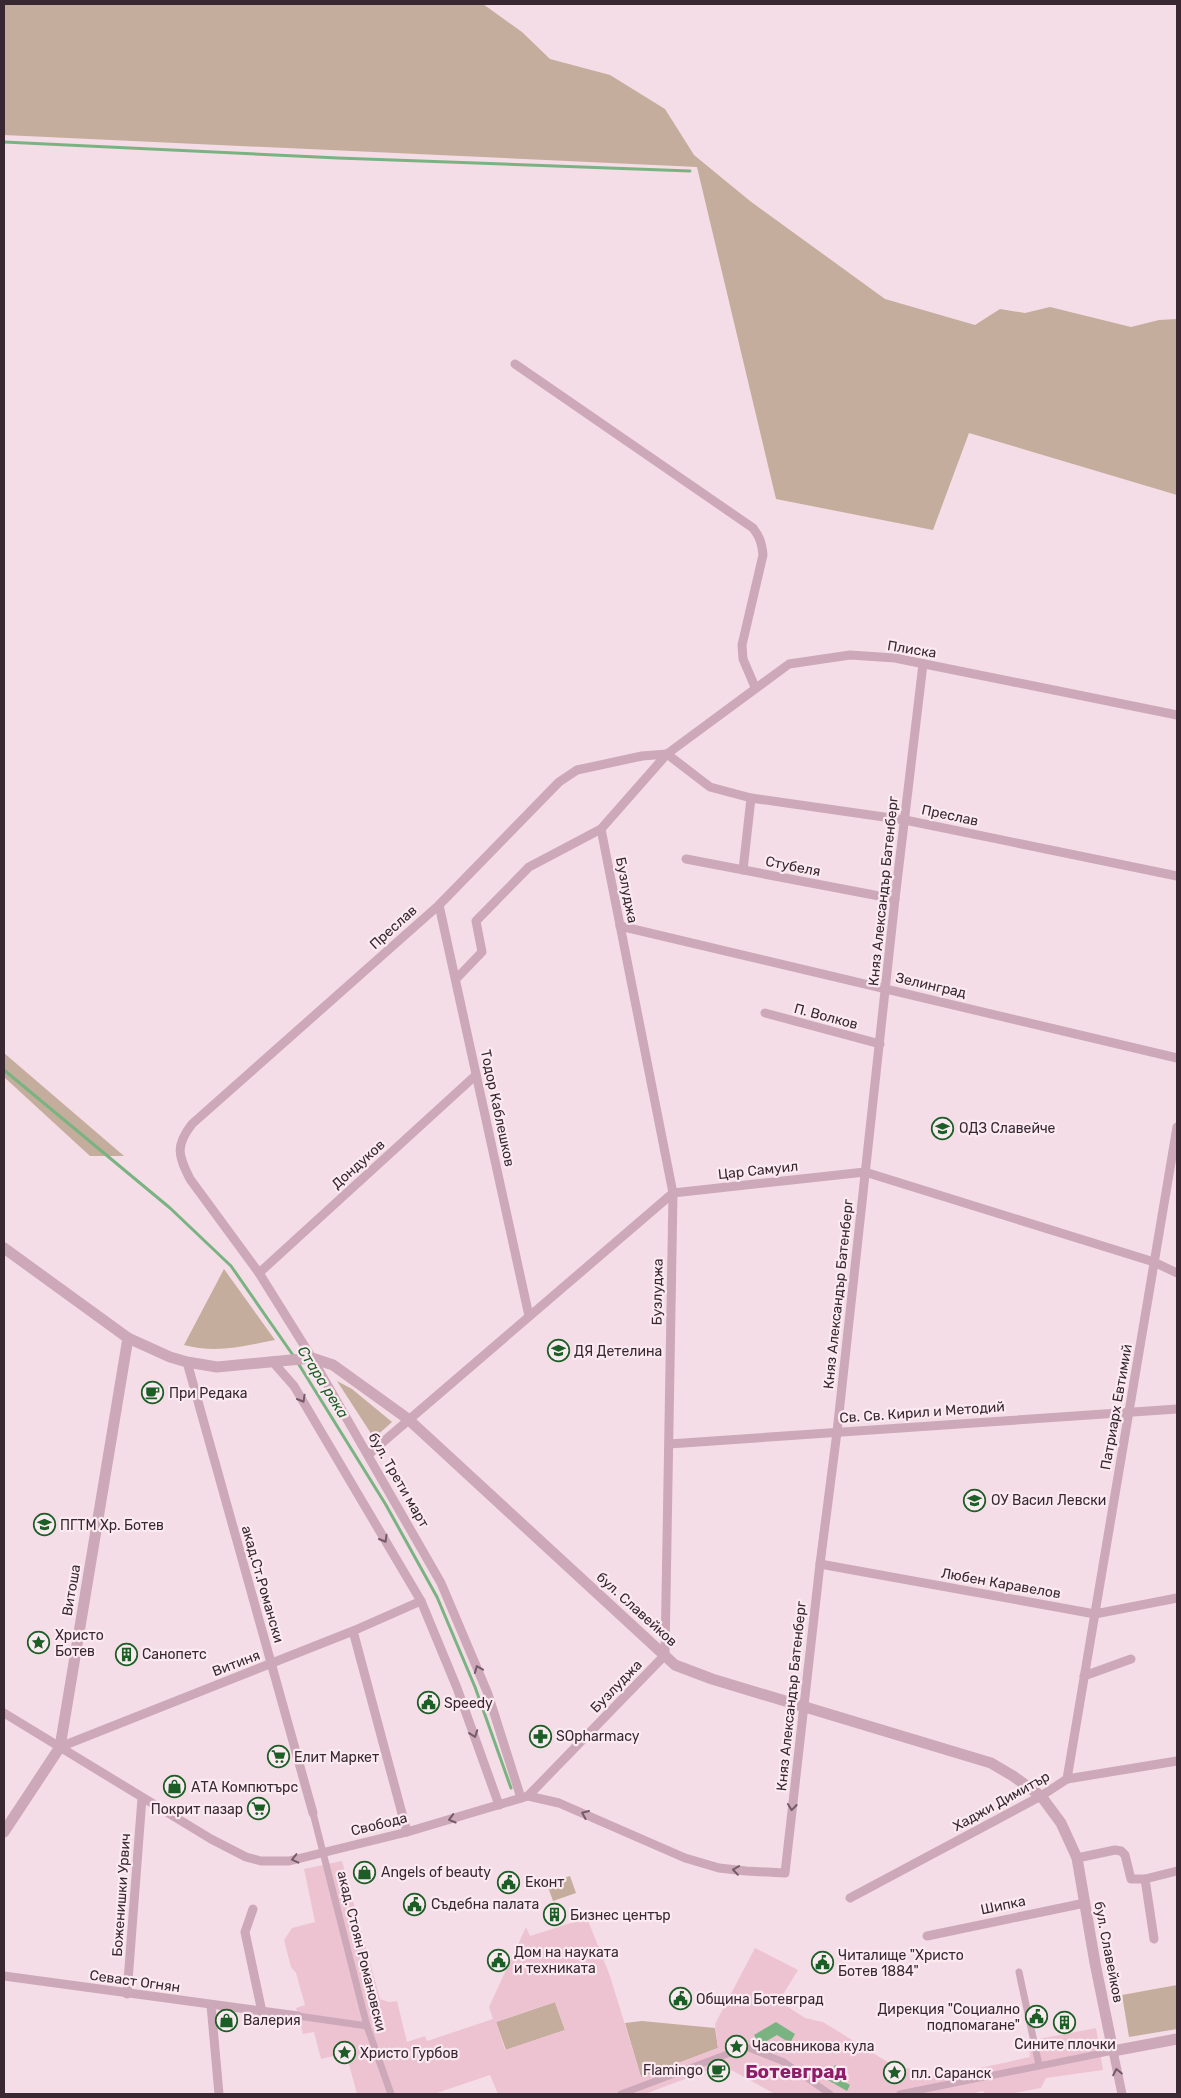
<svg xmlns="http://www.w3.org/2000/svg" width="1181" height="2098" font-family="Rubik,sans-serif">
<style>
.green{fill:#c4ad9c}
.plaza{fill:#edc3d2;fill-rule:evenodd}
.water{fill:#7ab382}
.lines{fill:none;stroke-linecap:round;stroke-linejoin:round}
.stream{stroke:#7ab382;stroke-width:3}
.pedestrian{stroke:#cda8b8;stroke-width:7}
.minor{stroke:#cda8b8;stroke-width:9}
.tertiary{stroke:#cda8b8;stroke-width:11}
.oneway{stroke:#745b68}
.labels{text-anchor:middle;stroke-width:4.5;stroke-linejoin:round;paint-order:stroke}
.street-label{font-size:14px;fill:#392832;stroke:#fbeaf0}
.poi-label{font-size:14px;fill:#392832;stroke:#fbeaf0;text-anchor:start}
.water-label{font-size:15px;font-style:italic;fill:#1b5e26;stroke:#fbeaf0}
.district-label{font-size:19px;font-weight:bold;fill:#8e1c68;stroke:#fbeaf0}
</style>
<rect width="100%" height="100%" fill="#f4dde6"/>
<g class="green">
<polygon points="4,4 483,4 522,32 550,59 610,75 665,109 694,155 750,201 885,299 975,325 1000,309 1025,313 1050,307 1131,327 1159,320 1177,319 1177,495 969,433 933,530 776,499 697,167 4,135"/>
<polygon points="4,1053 124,1156 90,1156 4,1077"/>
<path d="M224 1269 275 1340C244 1346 216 1354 184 1345Z"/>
<polygon points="337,1381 352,1389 392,1422 374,1438"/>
<polygon points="570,1876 576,1893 553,1901 547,1884"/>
<polygon points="1177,1985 1177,2029 1129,2037 1122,1995"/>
<polygon points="555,2002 565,2030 506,2050 496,2022"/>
<polygon points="642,2021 715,2028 718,2048 641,2077 625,2023"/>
</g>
<path class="plaza" d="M342 1861 380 1999 389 2002 397 2001 407 2042 425 2036 427 2041 493 2019 489 2007 526 1927 530 1936 587 1918 610 1976 641 2077 718 2048 715 2024 755 1948 798 1970 779 2001 805 2018 823 2022 899 2069 913 2068 927 2076 985 2067 1030 2057 1028 2041 1096 2028 1103 2070 1046 2078 1041 2088 1009 2094H985L983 2091 969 2094H775L722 2065 645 2094H498L490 2075 434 2094H357L346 2053 321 2059 314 2032 303 2034 296 2008 305 2005 296 1973 291 1967 284 1940 292 1928 315 1922 304 1869ZM555 2002 565 2030 505 2050 496 2022Z"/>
<g class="water">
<polygon points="776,2022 795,2034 790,2043 777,2035 760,2045 754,2035"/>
<polygon points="835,2065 840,2068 836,2077 850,2085 847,2091 826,2079"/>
</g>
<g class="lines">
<g class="stream">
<polyline points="4,142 338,158 690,171"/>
<polyline points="4,1070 170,1208 231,1266 295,1358"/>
<polyline points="298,1363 386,1505 437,1597 475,1687 511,1788"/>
</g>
<g class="pedestrian">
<polyline points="313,1813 367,2026 391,2094"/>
<polyline points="1019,1972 1039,2065"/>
<polyline points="298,2016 367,2026"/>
<polyline points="621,2094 746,2047 784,2062 830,2094"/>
<polyline points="900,2094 1113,2051"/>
</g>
<g class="minor">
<path d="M515 364 753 528C760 537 762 544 763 555L742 645 743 659 755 687"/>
<polyline points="667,754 710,787 751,798 905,820 1177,876"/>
<polyline points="686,859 895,899"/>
<polyline points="743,870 751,798"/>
<polyline points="439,905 529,1316"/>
<polyline points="620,926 1177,1058"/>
<polyline points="456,979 482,952 476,921 529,867 601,829 667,754 789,664 850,655 895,658 1177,715"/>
<polyline points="765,1013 880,1044"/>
<polyline points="259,1273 476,1075"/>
<polyline points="272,1361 294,1386 421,1601 457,1688 499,1805"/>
<polyline points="187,1362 313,1813"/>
<polyline points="669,1444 1177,1409"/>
<polyline points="369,1454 673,1193 865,1172 1154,1262 1177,1273"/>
<polyline points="820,1564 1095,1614 1177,1598"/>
<polyline points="353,1631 407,1832"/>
<polyline points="1084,1676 1131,1659"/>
<polyline points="4,1713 211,1839 246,1857 261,1861 289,1861 407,1832 528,1796 559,1803 685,1858 719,1868 746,1871 785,1873 820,1564 837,1432 895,899 923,664"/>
<polyline points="60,1747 353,1631 421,1601"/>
<polyline points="1067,1779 1177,1127"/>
<polyline points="528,1796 665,1655 673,1193 601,829"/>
<path d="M521 1798 488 1694 441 1583 312 1358 259 1273 190 1179C178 1155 175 1146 192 1124L439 905 559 782 577 770 642 756 667 754"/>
<polyline points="1077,1858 1115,1850 1121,1851 1125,1855 1131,1879 1145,1879"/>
<polyline points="850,1898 1041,1796 1067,1779 1177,1761"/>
<polyline points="253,1909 245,1932 262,2012"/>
<polyline points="927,1936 1085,1903"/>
<polyline points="1154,1939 1145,1879 1177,1871"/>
<polyline points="4,1976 298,2016"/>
<polyline points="127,1994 142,1798"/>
<polyline points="211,2005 219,2094"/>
<polyline points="1113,2051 1122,2094"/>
</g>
<g class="tertiary">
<polyline points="4,1248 128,1338 170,1357 187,1362 217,1367 312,1358 333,1365 408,1419 675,1665 712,1679 991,1763 1013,1776 1041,1796 1061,1823 1077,1858 1095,1963 1113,2051 1177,2039"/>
<polyline points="4,1832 60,1747 128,1338"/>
</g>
</g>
<defs><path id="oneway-chevron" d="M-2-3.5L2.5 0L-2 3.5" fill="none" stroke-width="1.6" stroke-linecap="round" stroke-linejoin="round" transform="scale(1.25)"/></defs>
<g class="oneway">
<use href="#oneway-chevron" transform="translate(302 1399) rotate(60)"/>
<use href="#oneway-chevron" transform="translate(384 1539) rotate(60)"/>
<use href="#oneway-chevron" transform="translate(478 1669) rotate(-112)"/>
<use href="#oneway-chevron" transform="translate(474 1734) rotate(70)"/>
<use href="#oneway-chevron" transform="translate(792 1807) rotate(96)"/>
<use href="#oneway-chevron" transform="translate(585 1814) rotate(-157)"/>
<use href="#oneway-chevron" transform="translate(452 1819) rotate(164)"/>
<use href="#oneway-chevron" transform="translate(295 1859) rotate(167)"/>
<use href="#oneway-chevron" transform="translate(736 1870) rotate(-172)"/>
<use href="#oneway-chevron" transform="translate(1117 2072) rotate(-101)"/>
</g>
<defs>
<symbol id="school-ring" viewBox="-11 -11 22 22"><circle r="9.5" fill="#fbeaf0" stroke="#1b5e26" stroke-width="1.5"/><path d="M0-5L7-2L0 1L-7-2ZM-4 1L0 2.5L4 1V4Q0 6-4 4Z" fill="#1b5e26"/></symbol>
<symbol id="cafe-ring" viewBox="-11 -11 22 22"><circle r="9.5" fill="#fbeaf0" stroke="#1b5e26" stroke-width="1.5"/><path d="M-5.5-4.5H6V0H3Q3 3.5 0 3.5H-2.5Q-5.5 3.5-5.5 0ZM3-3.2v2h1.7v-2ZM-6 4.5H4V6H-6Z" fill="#1b5e26"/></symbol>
<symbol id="sight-ring" viewBox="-11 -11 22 22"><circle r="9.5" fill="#fbeaf0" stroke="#1b5e26" stroke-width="1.5"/><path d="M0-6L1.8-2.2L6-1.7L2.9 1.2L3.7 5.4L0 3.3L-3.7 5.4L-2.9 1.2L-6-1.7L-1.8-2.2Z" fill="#1b5e26"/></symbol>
<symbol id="building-ring" viewBox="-11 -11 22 22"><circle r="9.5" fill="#fbeaf0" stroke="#1b5e26" stroke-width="1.5"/><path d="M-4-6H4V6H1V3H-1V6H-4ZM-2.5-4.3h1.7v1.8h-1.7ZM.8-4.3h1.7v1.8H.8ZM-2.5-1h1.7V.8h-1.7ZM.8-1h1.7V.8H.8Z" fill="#1b5e26"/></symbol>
<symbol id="civic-ring" viewBox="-11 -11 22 22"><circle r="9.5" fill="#fbeaf0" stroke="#1b5e26" stroke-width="1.5"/><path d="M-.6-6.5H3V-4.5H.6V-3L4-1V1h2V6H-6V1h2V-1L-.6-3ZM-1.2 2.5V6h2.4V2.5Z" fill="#1b5e26"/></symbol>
<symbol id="pharmacy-ring" viewBox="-11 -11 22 22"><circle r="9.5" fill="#fbeaf0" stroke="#1b5e26" stroke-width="1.5"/><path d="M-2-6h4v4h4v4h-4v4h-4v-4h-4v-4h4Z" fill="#1b5e26"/></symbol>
<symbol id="supermarket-ring" viewBox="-11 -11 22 22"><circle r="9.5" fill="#fbeaf0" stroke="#1b5e26" stroke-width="1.5"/><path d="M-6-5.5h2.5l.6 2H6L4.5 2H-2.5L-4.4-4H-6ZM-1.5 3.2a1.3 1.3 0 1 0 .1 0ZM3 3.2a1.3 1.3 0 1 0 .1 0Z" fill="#1b5e26"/></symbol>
<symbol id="shop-ring" viewBox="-11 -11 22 22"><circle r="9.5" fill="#fbeaf0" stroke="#1b5e26" stroke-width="1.5"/><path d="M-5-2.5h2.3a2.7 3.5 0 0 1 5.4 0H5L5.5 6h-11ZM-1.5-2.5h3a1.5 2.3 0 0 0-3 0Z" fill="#1b5e26"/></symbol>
</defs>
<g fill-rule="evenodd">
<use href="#school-ring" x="930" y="1116" width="25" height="25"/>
<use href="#school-ring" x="546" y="1338" width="25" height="25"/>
<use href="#cafe-ring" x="140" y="1380" width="25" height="25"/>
<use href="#school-ring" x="962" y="1488" width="25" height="25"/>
<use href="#school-ring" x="32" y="1512" width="25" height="25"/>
<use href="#sight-ring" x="26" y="1630" width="25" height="25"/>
<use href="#building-ring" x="114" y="1642" width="25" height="25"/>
<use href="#civic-ring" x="416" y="1690" width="25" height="25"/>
<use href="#pharmacy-ring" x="528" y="1724" width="25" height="25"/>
<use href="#supermarket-ring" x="266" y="1744" width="25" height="25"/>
<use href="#shop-ring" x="162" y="1774" width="25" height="25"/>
<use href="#supermarket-ring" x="246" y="1796" width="25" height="25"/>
<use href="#shop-ring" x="352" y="1860" width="25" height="25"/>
<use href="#civic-ring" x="496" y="1870" width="25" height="25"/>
<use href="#civic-ring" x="402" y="1892" width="25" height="25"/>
<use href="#building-ring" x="542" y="1902" width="25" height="25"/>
<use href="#civic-ring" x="486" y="1948" width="25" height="25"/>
<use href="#civic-ring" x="810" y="1950" width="25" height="25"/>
<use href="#civic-ring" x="668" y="1986" width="25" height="25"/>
<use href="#civic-ring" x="1024" y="2004" width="25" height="25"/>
<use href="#shop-ring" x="214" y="2008" width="25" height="25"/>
<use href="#building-ring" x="1052" y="2010" width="25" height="25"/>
<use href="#sight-ring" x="724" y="2034" width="25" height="25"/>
<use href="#sight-ring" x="332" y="2040" width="25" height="25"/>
<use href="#cafe-ring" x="706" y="2058" width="25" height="25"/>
<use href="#sight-ring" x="882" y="2060" width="25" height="25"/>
</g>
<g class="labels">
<g class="street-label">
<text transform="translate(912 649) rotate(9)" y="5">Плиска</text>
<text transform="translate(950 815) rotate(12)" y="5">Преслав</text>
<text transform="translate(793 866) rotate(11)" y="5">Стубеля</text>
<text transform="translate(627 890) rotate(79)" y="5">Бузлуджа</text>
<text transform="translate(883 891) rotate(-84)" y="5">Княз Александър Батенберг</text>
<text transform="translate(393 927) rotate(-42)" y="5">Преслав</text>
<text transform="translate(931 985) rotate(13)" y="5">Зелинград</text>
<text transform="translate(826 1016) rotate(15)" y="5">П. Волков</text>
<text transform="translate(498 1108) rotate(78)" y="5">Тодор Каблешков</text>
<text transform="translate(358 1164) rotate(-42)" y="5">Дондуков</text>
<text transform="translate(758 1170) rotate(-6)" y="5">Цар Самуил</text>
<text transform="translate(657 1292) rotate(-89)" y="5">Бузлуджа</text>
<text transform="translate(838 1294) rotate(-84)" y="5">Княз Александър Батенберг</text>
<text transform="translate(1116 1407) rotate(-80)" y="5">Патриарх Евтимий</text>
<text transform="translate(922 1412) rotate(-4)" y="5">Св. Св. Кирил и Методий</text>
<text transform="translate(399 1480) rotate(60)" y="5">бул. Трети март</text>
<text transform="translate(1001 1583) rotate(10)" y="5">Любен Каравелов</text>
<text transform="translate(263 1584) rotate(74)" y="5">акад.Ст.Романски</text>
<text transform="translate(71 1590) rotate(-80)" y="5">Витоша</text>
<text transform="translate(637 1609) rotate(42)" y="5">бул. Славейков</text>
<text transform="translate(236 1663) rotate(-21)" y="5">Витиня</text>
<text transform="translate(616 1686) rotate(-46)" y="5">Бузлуджа</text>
<text transform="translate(791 1696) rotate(-84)" y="5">Княз Александър Батенберг</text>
<text transform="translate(1001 1801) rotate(-29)" y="5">Хаджи Димитър</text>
<text transform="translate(379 1824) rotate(-14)" y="5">Свобода</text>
<text transform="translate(121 1895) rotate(-86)" y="5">Боженишки Урвич</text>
<text transform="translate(1003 1905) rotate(-12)" y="5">Шипка</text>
<text transform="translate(362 1951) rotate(76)" y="5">акад. Стоян Романовски</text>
<text transform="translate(1109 1952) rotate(79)" y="5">бул. Славейков</text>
<text transform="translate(135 1981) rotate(8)" y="5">Севаст Огнян</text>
</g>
<g class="poi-label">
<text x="959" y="1133">ОДЗ Славейче</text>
<text x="574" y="1356">ДЯ Детелина</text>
<text x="169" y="1398">При Редака</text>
<text x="991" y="1505">ОУ Васил Левски</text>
<text x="60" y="1530">ПГТМ Хр. Ботев</text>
<text x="55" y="1640">Христо<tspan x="55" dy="16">Ботев</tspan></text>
<text x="142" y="1659">Санопетс</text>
<text x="444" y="1708">Speedy</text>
<text x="556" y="1741">SOpharmacy</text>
<text x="294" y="1762">Елит Маркет</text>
<text x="191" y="1792">АТА Компютърс</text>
<text x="243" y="1814" text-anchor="end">Покрит пазар</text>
<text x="381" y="1877">Angels of beauty</text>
<text x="525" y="1887">Еконт</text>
<text x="431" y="1909">Съдебна палата</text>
<text x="570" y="1920">Бизнес център</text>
<text x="514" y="1957">Дом на науката<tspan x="514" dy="16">и техниката</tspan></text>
<text x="838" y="1960">Читалище "Христо<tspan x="838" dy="16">Ботев 1884"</tspan></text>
<text x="696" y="2004">Община Ботевград</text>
<text x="1020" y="2014" text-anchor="end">Дирекция "Социално<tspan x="1020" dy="16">подпомагане"</tspan></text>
<text x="243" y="2025">Валерия</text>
<text x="1065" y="2049" text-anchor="middle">Сините плочки</text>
<text x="752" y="2051">Часовникова кула</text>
<text x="360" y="2058">Христо Гурбов</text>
<text x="703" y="2075" text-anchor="end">Flamingo</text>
<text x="911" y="2078">пл. Саранск</text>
</g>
<g class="water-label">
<text transform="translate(323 1382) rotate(58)" y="5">Стара река</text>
</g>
<g class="district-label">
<text x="796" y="2078">Ботевград</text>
</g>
</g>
<rect width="1181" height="2098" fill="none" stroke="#392832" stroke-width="10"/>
</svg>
